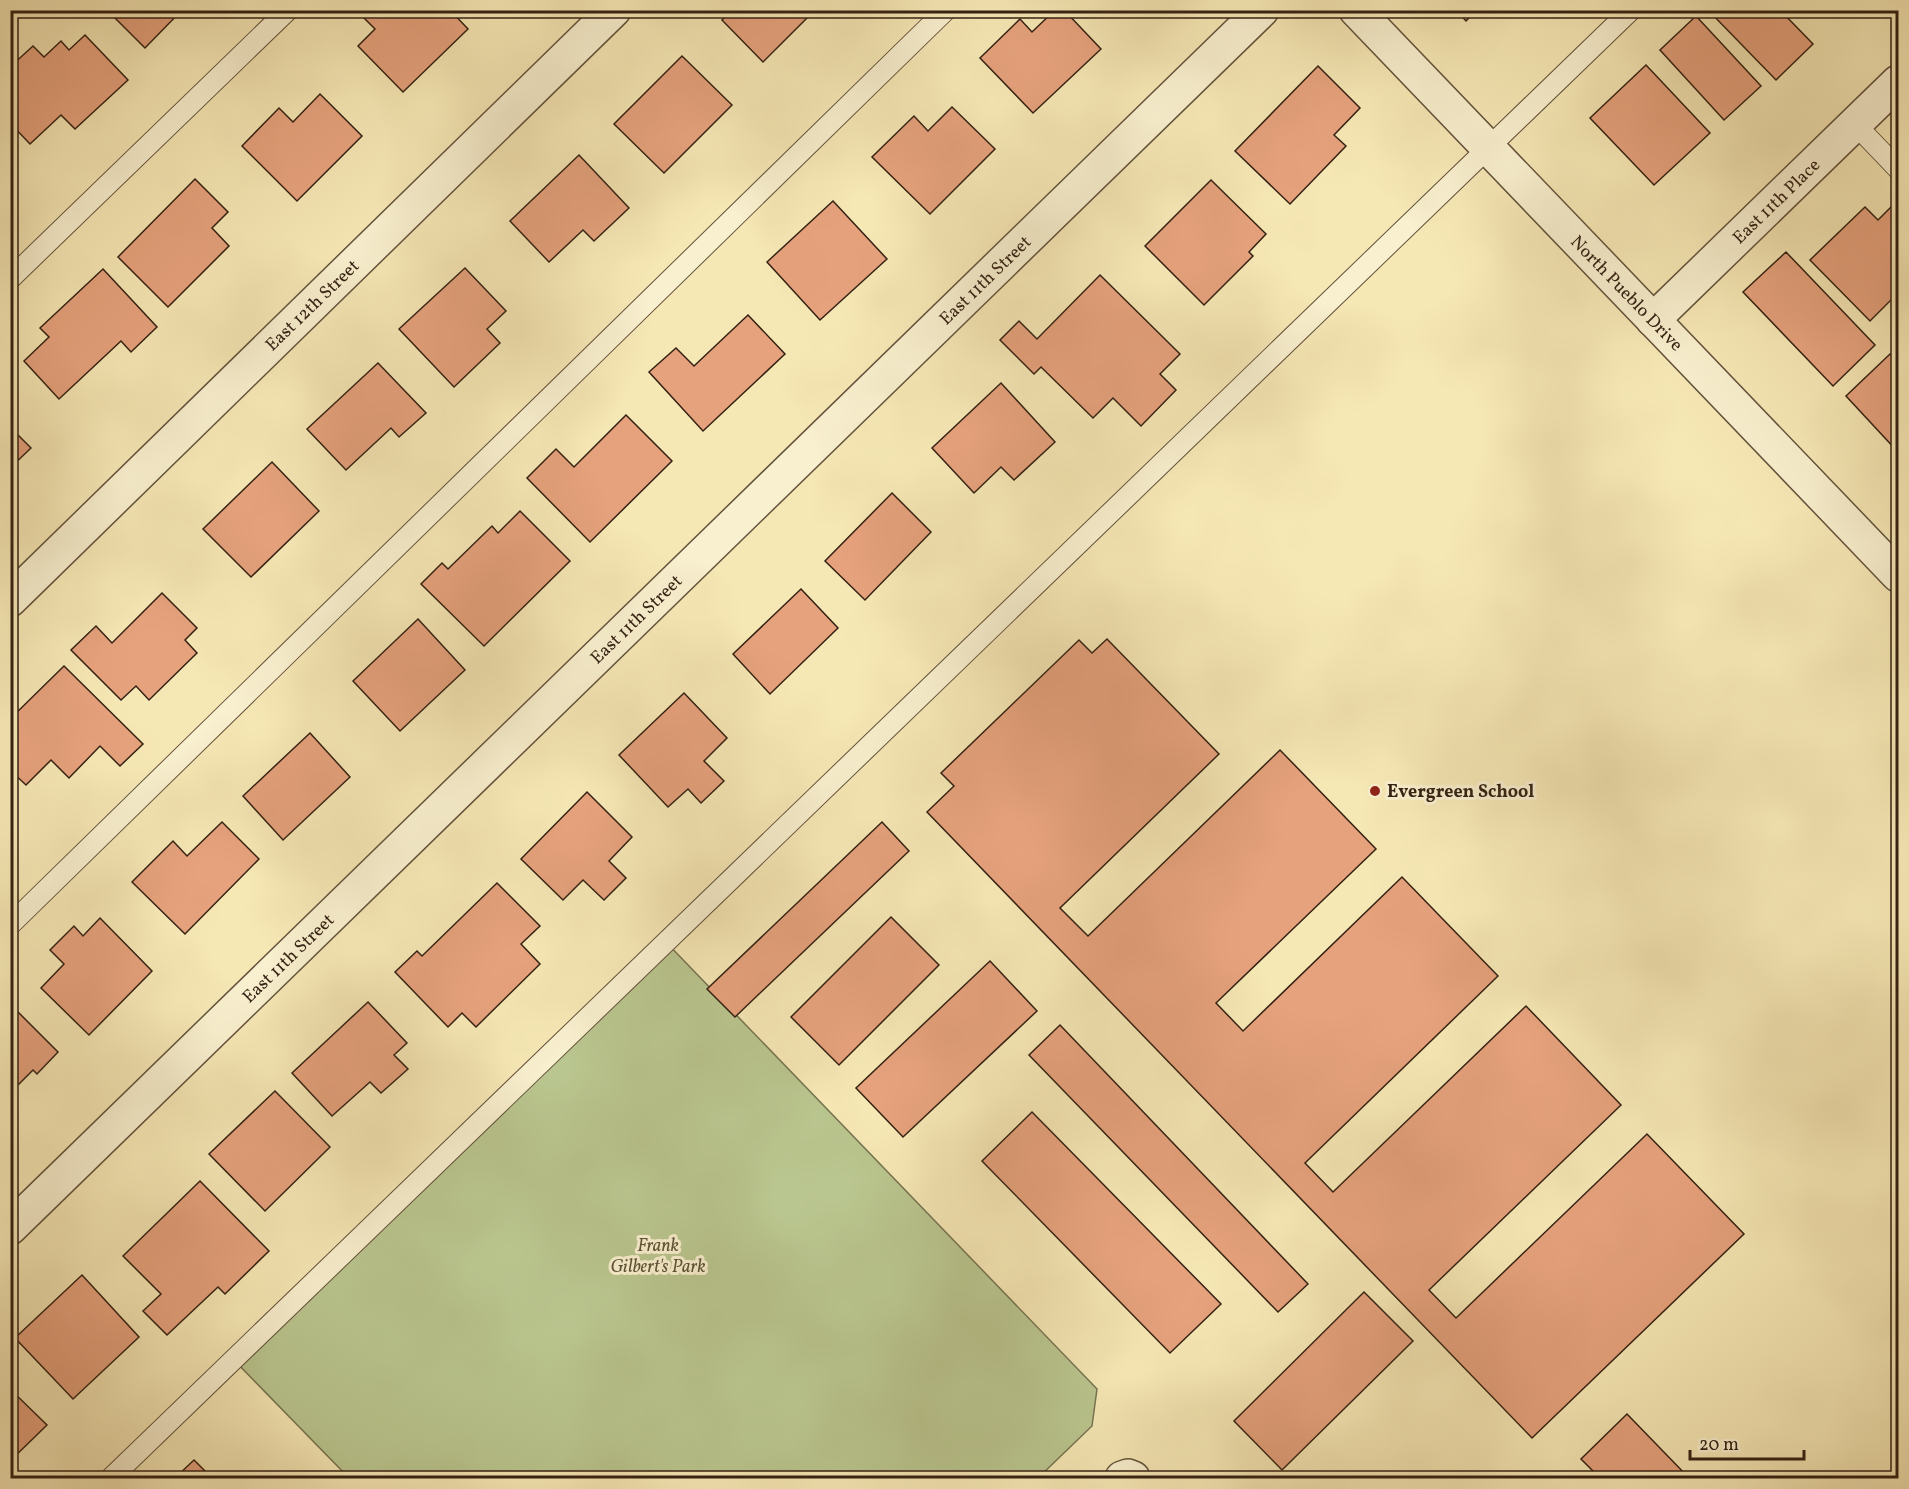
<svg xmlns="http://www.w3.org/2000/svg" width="1909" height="1489" font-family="Vollkorn,serif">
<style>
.green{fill:#bac68f;stroke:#777451;stroke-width:1.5}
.building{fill:#e6a27d;stroke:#342113;stroke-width:1.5}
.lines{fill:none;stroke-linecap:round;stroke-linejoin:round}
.lane-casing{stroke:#64533c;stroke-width:22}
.street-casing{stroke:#64533c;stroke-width:36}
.lane{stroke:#f9f0cf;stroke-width:20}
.street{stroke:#f9f0cf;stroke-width:33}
.poi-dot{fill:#8f2418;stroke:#f9f0cf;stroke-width:2}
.labels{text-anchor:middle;stroke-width:6;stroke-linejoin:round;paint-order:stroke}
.street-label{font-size:18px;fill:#342113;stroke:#f9f0cf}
.poi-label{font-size:18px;font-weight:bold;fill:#342113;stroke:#f9f0cf;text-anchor:start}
.park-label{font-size:18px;font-style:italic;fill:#5c5338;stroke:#f9f0cf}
</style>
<rect width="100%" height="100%" fill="#f6e8b5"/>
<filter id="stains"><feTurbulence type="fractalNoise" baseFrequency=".00333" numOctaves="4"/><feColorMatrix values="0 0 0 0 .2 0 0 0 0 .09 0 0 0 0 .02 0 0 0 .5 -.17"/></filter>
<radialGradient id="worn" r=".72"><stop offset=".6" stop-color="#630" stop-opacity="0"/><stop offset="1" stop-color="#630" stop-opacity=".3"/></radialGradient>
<polygon class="green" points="662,938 1097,1389 1092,1426 1038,1478 349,1478 232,1358"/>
<g class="building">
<polygon points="107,10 182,10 145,48"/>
<polygon points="368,10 450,10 468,29 403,92 358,46 375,29 362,16"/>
<polygon points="732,10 815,10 763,62 722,20"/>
<polygon points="1055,10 1064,10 1101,49 1033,113 980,58 1020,19 1032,32"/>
<polygon points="1456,10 1477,10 1466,21"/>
<polygon points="1708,10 1780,10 1813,44 1776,80"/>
<polygon points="1696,16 1761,86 1724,120 1660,50"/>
<polygon points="85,35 128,80 75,129 61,115 30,144 10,123 10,67 33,46 44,57 61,41 69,50"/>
<polygon points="682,56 732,105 664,173 614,124"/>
<polygon points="1646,65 1710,133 1654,185 1590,118"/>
<polygon points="1318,66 1360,108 1334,135 1346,146 1290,204 1235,151"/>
<polygon points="320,94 362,136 297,201 242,146 279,108 293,122"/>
<polygon points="952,107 995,149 930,214 872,157 914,116 928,131"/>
<polygon points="579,155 629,208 594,241 583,230 549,262 510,221"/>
<polygon points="195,179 228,212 212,228 229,246 168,307 118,257"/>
<polygon points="1211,180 1266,234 1249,252 1253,256 1204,305 1145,246"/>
<polygon points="1898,200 1898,293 1870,321 1810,260 1865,207 1878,220"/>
<polygon points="833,201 887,259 820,320 767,262"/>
<polygon points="1786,252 1875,345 1833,386 1743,292"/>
<polygon points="465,268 506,311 487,329 500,343 454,387 399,329"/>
<polygon points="103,269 157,327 131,352 121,341 59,399 24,361 49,337 40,328"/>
<polygon points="1100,275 1180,354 1160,374 1176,390 1141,426 1113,398 1093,418 1041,367 1034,374 1000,340 1019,321 1037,339"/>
<polygon points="748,315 785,354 703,431 649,372 676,348 694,366"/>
<polygon points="1890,354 1898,363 1898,452 1846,396"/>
<polygon points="378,363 426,413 399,437 391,428 346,470 307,429"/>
<polygon points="1001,383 1055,442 1014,480 1001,467 974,493 932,448"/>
<polygon points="626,415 672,461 590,542 527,478 556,449 574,467"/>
<polygon points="10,427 31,448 10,468"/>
<polygon points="272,462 319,511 251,577 203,529"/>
<polygon points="892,493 931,532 865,600 825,561"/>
<polygon points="520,511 570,561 484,646 421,584 442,563 448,569 492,526 498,533"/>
<polygon points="801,589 838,628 770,694 733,654"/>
<polygon points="162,593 197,628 185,640 197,653 149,700 136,686 121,700 71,650 96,626 112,643"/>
<polygon points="418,619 465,670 400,731 353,681"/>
<polygon points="1107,639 1219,754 1060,908 1088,936 1280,750 1376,849 1216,1003 1243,1031 1402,877 1498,976 1305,1163 1333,1192 1526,1006 1621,1105 1429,1290 1456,1318 1647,1134 1744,1234 1532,1438 927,812 954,786 941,773 1079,640 1092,653"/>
<polygon points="64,666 143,744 120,766 100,746 69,778 51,760 26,785 10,770 10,719"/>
<polygon points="684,693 727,738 704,761 724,781 701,803 688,789 668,807 619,755"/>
<polygon points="310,733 350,777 283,840 243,796"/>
<polygon points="587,792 632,837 609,861 626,878 604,900 583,880 563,900 521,859"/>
<polygon points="222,822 259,859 185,934 132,882 173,841 187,856"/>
<polygon points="882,822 909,851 735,1017 707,989"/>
<polygon points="497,883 540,926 521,944 540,964 476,1027 462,1013 448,1027 395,972 417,951 422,956"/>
<polygon points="891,917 939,965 839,1065 791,1017"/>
<polygon points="100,918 152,971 89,1035 41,988 64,964 50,950 74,926 83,936"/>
<polygon points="990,961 1037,1011 903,1137 856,1088"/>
<polygon points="368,1002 407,1043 394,1055 408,1069 381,1093 370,1082 332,1116 292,1073"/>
<polygon points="10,1004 58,1052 37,1074 33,1070 10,1093"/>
<polygon points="1060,1025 1308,1284 1278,1312 1029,1055"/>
<polygon points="275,1091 330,1147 265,1211 209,1154"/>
<polygon points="1032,1112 1221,1304 1170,1353 982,1161"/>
<polygon points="200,1181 269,1251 225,1294 218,1287 167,1335 143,1311 161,1294 123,1256"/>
<polygon points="82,1275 139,1337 73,1399 15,1338"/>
<polygon points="1364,1292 1413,1341 1282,1470 1234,1421"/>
<polygon points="10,1389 47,1425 10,1461"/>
<polygon points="1627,1414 1689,1478 1600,1478 1581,1459"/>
<polygon points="194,1460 212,1478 175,1478"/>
</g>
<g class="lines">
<defs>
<g id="lane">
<polyline points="1855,124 1898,169"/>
<polyline points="10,279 288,10"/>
<polyline points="10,925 946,10"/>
<polyline points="111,1478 1631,10"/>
</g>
<g id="street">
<polyline points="1356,10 1898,575"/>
<polyline points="1653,320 1898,82"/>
<polyline points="10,600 614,10"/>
<polyline points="10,1228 1262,10"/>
<polyline points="1122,1478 1128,1476 1133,1478"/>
</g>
</defs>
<use href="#lane" class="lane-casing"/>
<use href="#street" class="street-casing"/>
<use href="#lane" class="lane"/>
<use href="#street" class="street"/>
</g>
<circle class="poi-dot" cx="1375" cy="791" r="6"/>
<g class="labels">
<g class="street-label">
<text transform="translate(1776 201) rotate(-44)" y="6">East 11th Place</text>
<text transform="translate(985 280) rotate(-44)" y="6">East 11th Street</text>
<text transform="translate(1627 293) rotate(46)" y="6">North Pueblo Drive</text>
<text transform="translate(312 305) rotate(-44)" y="6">East 12th Street</text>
<text transform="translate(636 619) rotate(-44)" y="6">East 11th Street</text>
<text transform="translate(288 958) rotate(-44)" y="6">East 11th Street</text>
</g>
<g class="poi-label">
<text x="1387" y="797">Evergreen School</text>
</g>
<g class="park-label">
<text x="658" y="1251">Frank<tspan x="658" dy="21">Gilbert's Park</tspan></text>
</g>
</g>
<rect width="1909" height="1489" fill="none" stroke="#f6e8b5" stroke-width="36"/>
<rect x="12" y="12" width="1885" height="1465" fill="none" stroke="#342113" stroke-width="3"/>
<rect x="18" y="18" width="1873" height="1453" fill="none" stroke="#342113" stroke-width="1.5"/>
<path d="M1690 1450v9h114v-9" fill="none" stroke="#342113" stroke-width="3"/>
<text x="1699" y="1450" font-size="18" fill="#342113" stroke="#f9f0cf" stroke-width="4.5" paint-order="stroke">20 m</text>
<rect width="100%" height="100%" filter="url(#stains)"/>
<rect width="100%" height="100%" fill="url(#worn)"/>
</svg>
